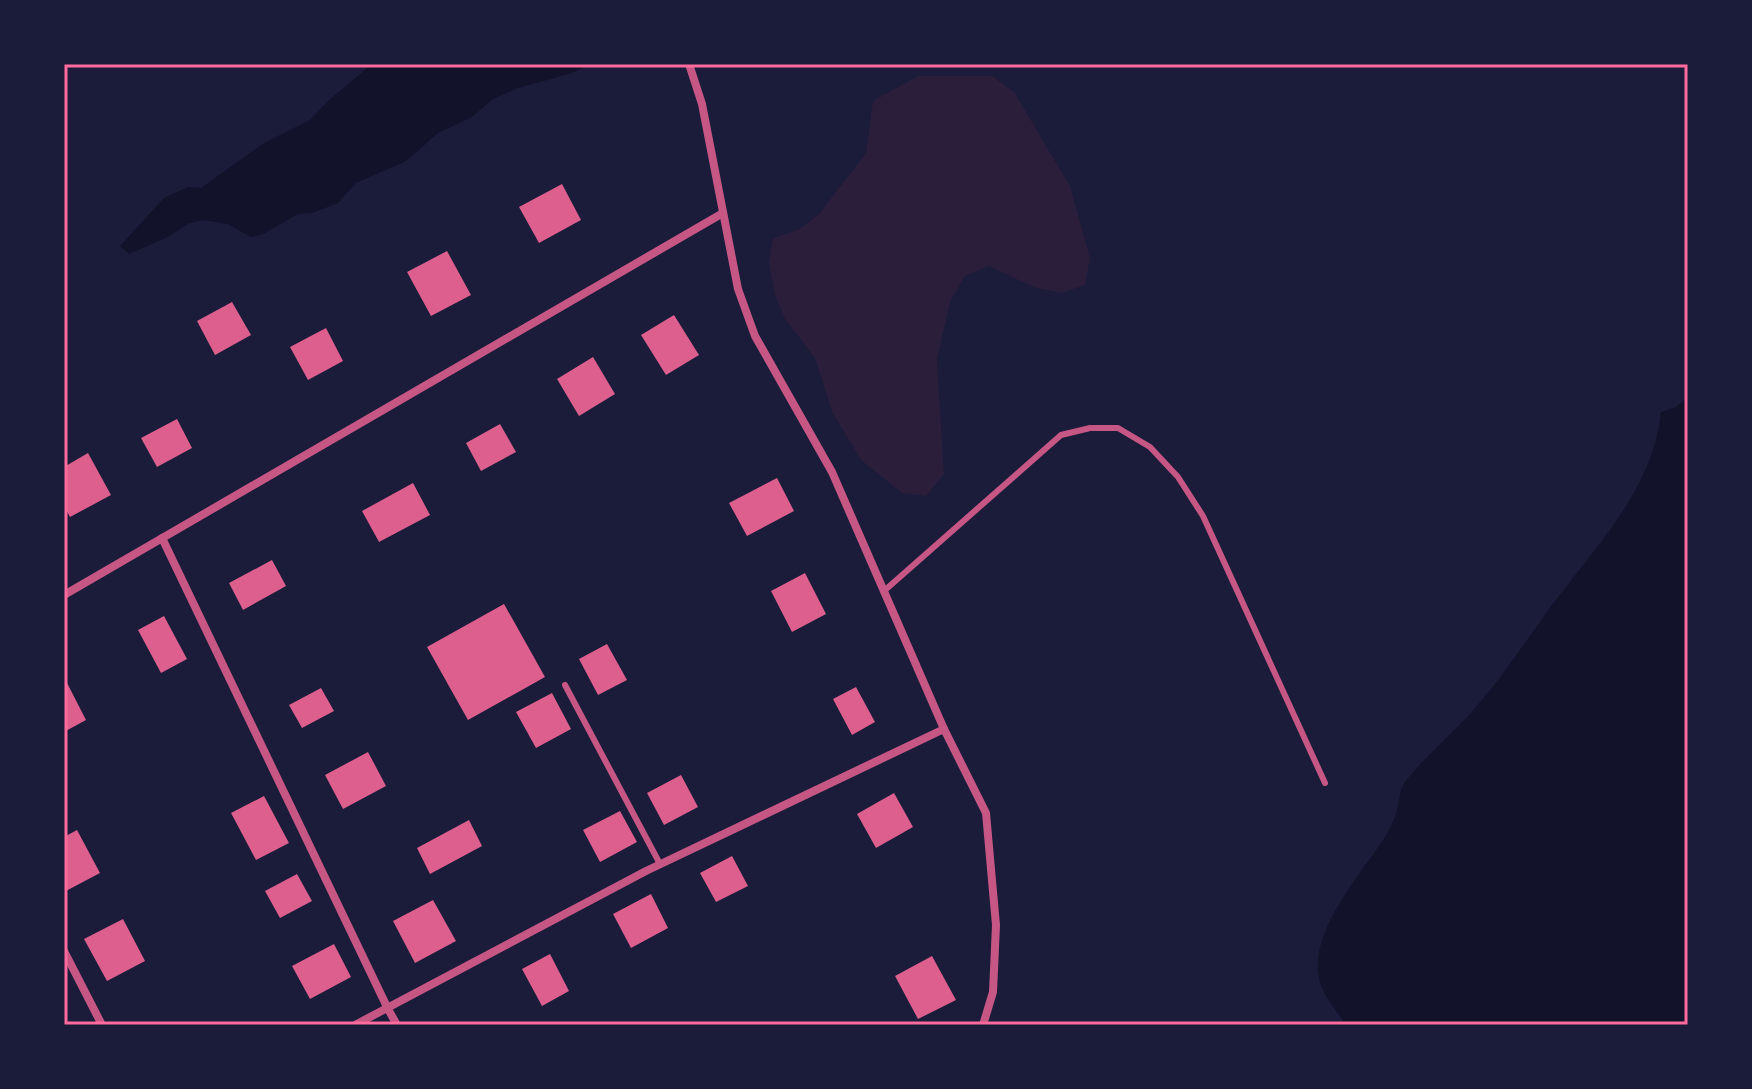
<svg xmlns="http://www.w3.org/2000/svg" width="1752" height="1089" font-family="'PT Sans',sans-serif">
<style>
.green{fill:#2a1e3b}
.water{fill:#12122b}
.building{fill:#dd5f8e}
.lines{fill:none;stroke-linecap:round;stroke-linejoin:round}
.service{stroke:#c65784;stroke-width:6}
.minor{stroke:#c65784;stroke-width:8}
.neatline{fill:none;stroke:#ff6b9d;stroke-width:3}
</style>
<rect width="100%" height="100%" fill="#1b1b3a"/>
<polygon class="green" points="918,76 992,76 1014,92 1070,186 1090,258 1085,285 1062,293 1036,288 989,266 965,276 950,302 937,360 944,474 926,496 902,493 861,460 832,412 815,358 785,319 775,295 769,263 773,238 798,230 819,214 866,153 873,101"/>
<g class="water">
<polygon points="372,64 590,64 572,73 518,88 493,99 472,117 438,133 406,161 356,183 338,203 312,213 298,214 263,234 251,237 228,224 203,220 189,223 168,237 129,254 120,246 164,198 188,187 201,188 264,143 310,120 328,101"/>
<path d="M1688 397V1025H1346C1335 1008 1320 993 1318 972 1314 928 1358 877 1381 843 1388 833 1394 822 1397 810 1400 801 1399 789 1405 782 1426 755 1454 733 1476 707 1504 675 1527 639 1552 605 1597 545 1653 489 1661 412L1676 407Z"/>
</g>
<g class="building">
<polygon points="562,184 581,220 539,243 519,207"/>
<polygon points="447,251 471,295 431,316 407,272"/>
<polygon points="232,302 251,335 215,355 197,321"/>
<polygon points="674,315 699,355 666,375 641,335"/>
<polygon points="326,328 343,361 308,380 290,347"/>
<polygon points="593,357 615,394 579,416 557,379"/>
<polygon points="177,419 192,448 157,467 141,438"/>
<polygon points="500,424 516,452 481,471 466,443"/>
<polygon points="88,453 111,495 70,517 64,506 64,467"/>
<polygon points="777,478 794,511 747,536 729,503"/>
<polygon points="413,483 430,515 379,542 362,511"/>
<polygon points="272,560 286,586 243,610 229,583"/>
<polygon points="805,573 826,614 792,632 771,591"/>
<polygon points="504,604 545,677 468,720 427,647"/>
<polygon points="164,616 187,659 161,673 138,630"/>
<polygon points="607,644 627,680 598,695 579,659"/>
<polygon points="64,677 86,720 64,732"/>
<polygon points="856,687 875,722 852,735 833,699"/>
<polygon points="321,688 334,711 302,728 289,705"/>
<polygon points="552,693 571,729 536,748 516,712"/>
<polygon points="368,752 386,786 343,809 325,775"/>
<polygon points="681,775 698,807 664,825 647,793"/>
<polygon points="894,793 913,827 876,848 857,814"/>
<polygon points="264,796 289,843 256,860 231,813"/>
<polygon points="620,811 637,842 600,862 583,830"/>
<polygon points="469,820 482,846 430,874 417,848"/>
<polygon points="77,830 100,873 64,892 64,837"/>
<polygon points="732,856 748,886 716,902 700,873"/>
<polygon points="297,874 312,901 280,918 265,891"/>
<polygon points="651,894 668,928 631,948 613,914"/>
<polygon points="433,900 456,941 415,963 393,921"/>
<polygon points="123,919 145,961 107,981 84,939"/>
<polygon points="334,944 351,977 310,999 292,966"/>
<polygon points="550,954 569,991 542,1006 522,969"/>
<polygon points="932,956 956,1000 918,1019 895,976"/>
</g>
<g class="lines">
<g class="service">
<polyline points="884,591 1061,435 1090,428 1118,428 1150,447 1178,477 1203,516 1325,783"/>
<polyline points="565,685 660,864"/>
</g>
<g class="minor">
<polyline points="689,64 702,104 738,289 755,336 832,472 944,729 986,813 996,925 993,992 983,1025"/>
<polyline points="162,538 388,1009 397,1025"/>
<polyline points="64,595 723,213"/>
<polyline points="64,951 102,1025"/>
<polyline points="355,1025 646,871 944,729"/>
</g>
</g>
<rect width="1752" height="1089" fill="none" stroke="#1b1b3a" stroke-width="132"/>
<rect x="66" y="66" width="1620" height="957" class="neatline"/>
</svg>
